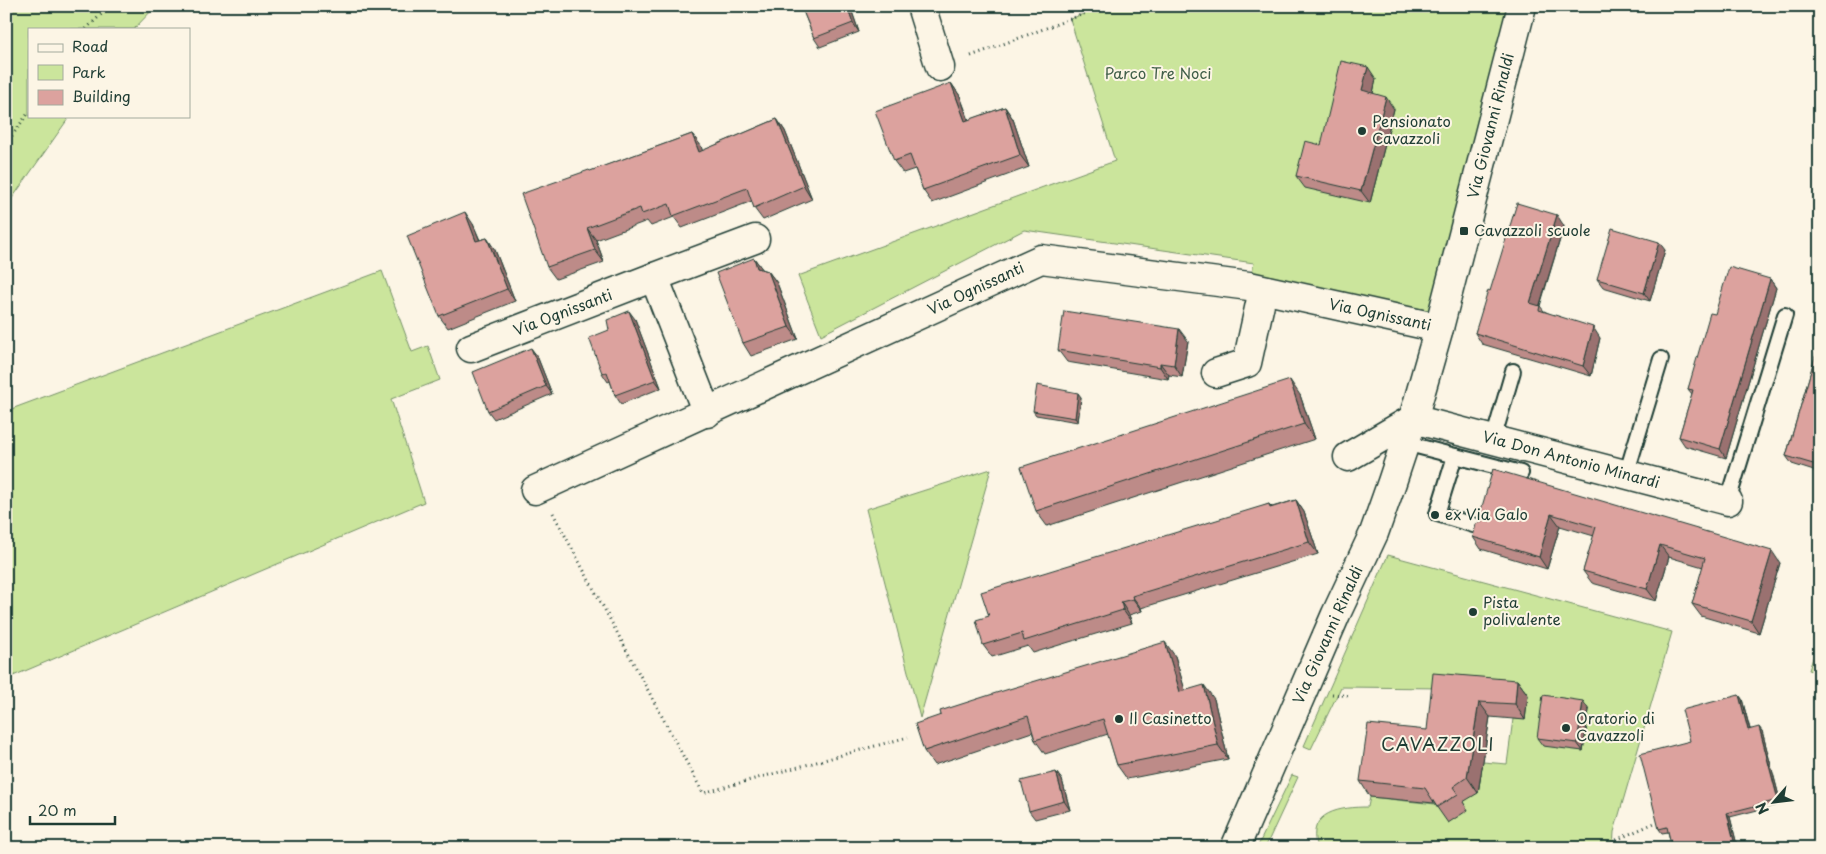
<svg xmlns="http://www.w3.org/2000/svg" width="1826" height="854" font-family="'Playpen Sans',sans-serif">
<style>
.green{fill:#cbe59c;stroke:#759168}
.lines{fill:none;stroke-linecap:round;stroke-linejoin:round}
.lane-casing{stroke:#1f3d34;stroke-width:18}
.street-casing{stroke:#1f3d34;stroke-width:31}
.secondary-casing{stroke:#1f3d34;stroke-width:31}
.path{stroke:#1f3d34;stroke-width:3;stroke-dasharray:1 4;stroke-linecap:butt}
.lane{stroke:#fcf5e5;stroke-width:14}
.street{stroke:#fcf5e5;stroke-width:28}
.secondary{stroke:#fcf5e5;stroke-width:28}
.wall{fill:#bd8b88;stroke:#1f3d34}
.shaded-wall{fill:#9a716f;stroke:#1f3d34}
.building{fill:#dca29e;stroke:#1f3d34}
.poi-dot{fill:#1f3d34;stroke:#fcf5e5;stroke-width:2}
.labels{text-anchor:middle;stroke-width:4;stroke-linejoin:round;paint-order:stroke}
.park-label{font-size:15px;fill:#415f49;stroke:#fcf5e5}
.poi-label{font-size:15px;fill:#1f3d34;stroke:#fcf5e5;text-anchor:start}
.street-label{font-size:15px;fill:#1f3d34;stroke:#fcf5e5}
.quarter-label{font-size:18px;letter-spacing:1px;fill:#1f3d34;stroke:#fcf5e5}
</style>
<rect width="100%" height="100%" fill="#fcf5e5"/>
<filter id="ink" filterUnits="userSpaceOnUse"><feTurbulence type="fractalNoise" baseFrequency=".02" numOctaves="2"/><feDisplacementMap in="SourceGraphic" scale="10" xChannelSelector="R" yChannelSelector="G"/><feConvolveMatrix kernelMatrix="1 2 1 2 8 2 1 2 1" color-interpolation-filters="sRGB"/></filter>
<g filter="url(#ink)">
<g class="green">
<polygon points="6,6 156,6 134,29 29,29 29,116 70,116 6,207"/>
<polygon points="1105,6 1522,6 1439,328 1249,286 1254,263 1024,230 821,335 798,276 1115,161 1070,19"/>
<polygon points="382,271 412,352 428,346 440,380 391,399 424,502 6,679 6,411"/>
<polygon points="991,469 920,718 866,509"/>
<path d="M1388 555 1672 632 1614 832 1613 848H1317C1305 811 1342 807 1368 807L1370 797 1435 804 1468 810 1463 802 1478 792 1483 762 1507 764 1513 719H1525L1444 688 1341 687 1311 749 1304 746Z"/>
<polygon points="1820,637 1820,673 1809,670"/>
<polygon points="1292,775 1298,777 1265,848 1257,848"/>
</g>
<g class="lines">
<defs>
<g id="lane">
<polyline points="1493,440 1513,371"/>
<polyline points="1405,443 1521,473"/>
<polyline points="1455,456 1437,514 1483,528"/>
<polyline points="1626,475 1661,359"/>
<polyline points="1728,501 1785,315"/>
</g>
<g id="street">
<polyline points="921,6 940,67"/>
<polyline points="654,277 755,239"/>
<polyline points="471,348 654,277 707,413"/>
<polyline points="1216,373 1247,363 1263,290"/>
<polyline points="1348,457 1413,419 1728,501"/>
<polyline points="535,490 1041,259 1249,286 1439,328"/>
</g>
<polyline id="secondary" points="1235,848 1336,614 1374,533 1392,482 1413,419 1439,328 1522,6"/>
</defs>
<use href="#lane" class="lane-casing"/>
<use href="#street" class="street-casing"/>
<use href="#secondary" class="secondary-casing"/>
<g class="path">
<polyline points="86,29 110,6"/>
<polyline points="971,56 1105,6"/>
<polyline points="6,144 29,112"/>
<polyline points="553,513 703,793 908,737"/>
<polyline points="1332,694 1351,696"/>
<polyline points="1598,848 1659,821"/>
</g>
<use href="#lane" class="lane"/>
<use href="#street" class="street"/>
<use href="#secondary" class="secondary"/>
</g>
<g class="wall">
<polygon points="801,6 850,6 859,32 820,47 814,38"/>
<polygon points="1376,79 1373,93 1394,109 1370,203 1305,188 1296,176 1321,145"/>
<polygon points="951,83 960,96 969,120 1005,107 1013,119 1029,167 932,203 923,190 915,169 903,173 894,161"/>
<polygon points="777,119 785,131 812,199 763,220 754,208 752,201 682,228 674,217 651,226 647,221 596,240 604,262 556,279 547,267 591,171 692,134 701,146 702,151"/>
<polygon points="473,224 480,240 487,238 495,250 515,301 448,328 439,316"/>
<polygon points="1564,226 1540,306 1544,311 1600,338 1591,376 1482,344 1475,333 1490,291"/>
<polygon points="1665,250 1650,301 1603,287 1597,279"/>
<polygon points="754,258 762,269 768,271 777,283 798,339 751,356 743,343"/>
<polygon points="1770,279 1776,288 1726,458 1685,446 1679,437 1692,394 1688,389 1715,314"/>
<polygon points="635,319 661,388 621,404 615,395 610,381 608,382 602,373"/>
<polygon points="1820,340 1820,473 1792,464 1786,456"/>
<polygon points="1188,341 1182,377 1169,375 1168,379 1067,362 1058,350"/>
<polygon points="537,356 552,394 494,419 488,411"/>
<polygon points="1300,395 1315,439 1047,526 1036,511"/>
<polygon points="1081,397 1078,422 1036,415 1033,411"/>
<polygon points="1493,469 1780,563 1759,633 1701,616 1692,604 1703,567 1669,557 1656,601 1592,583 1583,571 1594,536 1560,526 1547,569 1481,549 1473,537 1483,518"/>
<polygon points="1296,500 1304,512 1318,554 1141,608 1142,611 1129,615 1132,623 1033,653 1028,646 992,657 983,645 989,616 1269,504 1272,507"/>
<polygon points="1175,656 1185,691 1214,699 1228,759 1127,779 1117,765 1108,734 1045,754 1035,740 1032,732 934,765 924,751"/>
<polygon points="1517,680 1528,695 1525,720 1490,717 1478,793 1463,802 1468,810 1448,823 1434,803 1370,797 1360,781 1427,730"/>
<polygon points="1739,695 1742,699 1750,729 1762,731 1781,804 1730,817 1737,845 1726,848 1672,848 1668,832 1662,833 1659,829 1690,741"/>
<polygon points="1589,710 1583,751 1543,746 1537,738"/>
<polygon points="1056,772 1062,780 1070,810 1035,819 1029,811"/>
</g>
<g class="shaded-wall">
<polygon points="847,6 850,6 859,32 853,23"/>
<polygon points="1368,67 1376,79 1371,102 1362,90"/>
<polygon points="951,83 960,96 973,134 965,121"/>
<polygon points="1386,97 1394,109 1370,203 1361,191"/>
<polygon points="1005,107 1013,119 1029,167 1020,155"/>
<polygon points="777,119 785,131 812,199 804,186"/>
<polygon points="692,134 701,146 707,164 699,152"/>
<polygon points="465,212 473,224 485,253 476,241"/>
<polygon points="1557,215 1564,226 1537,314 1530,303"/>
<polygon points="587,228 596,240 604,262 595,250"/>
<polygon points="487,238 495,250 515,301 507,289"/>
<polygon points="1659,242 1665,250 1650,301 1644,293"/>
<polygon points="754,258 763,270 757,268"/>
<polygon points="768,271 777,283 798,339 789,327"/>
<polygon points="1770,279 1776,288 1726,458 1720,449"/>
<polygon points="629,311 635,319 661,388 655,380"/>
<polygon points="1593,327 1600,338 1591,376 1583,366"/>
<polygon points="1179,329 1188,341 1182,377 1174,365"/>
<polygon points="531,348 537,356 552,394 546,386"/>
<polygon points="1160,363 1169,375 1168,379 1160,367"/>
<polygon points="1290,380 1300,395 1315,439 1304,424"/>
<polygon points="1078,393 1081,397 1078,422 1075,418"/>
<polygon points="1296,500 1304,512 1318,554 1309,542"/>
<polygon points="1551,514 1560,526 1547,569 1539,557"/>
<polygon points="1660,545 1669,557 1656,601 1647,589"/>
<polygon points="1772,551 1780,563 1759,633 1751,621"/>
<polygon points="1132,596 1141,608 1142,611 1133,599"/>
<polygon points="1121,602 1129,615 1132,623 1123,610"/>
<polygon points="1165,642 1175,656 1190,707 1180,692"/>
<polygon points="1517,680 1528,695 1525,720 1515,704"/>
<polygon points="1204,685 1214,699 1228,759 1218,745"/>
<polygon points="1739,695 1742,699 1751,734 1748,730"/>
<polygon points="1583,701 1589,710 1583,751 1577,743"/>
<polygon points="1479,702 1490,717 1478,793 1467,777"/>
<polygon points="1759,727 1762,731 1781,804 1778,800"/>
<polygon points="1056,772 1062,780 1070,810 1064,801"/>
<polygon points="1727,813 1730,817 1737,845 1734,841"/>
</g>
<g class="building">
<polygon points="801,6 847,6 853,23 814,38"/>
<polygon points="1341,61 1368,67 1362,90 1386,97 1361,191 1296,176 1305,141 1321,145"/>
<polygon points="951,83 965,121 1005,107 1020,155 923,190 910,155 894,161 875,111"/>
<polygon points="777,119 804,186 754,208 747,188 673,216 669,204 642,214 640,208 587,228 595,250 547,267 521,194 589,170 590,171 692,134 699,152"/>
<polygon points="1517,203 1557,215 1530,303 1540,306 1539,310 1593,327 1583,366 1475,333 1488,290 1490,291"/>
<polygon points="465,212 476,241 487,238 507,289 439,316 407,236"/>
<polygon points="1612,228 1659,242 1644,293 1597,279"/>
<polygon points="754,258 757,268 768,271 789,327 743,343 716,273"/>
<polygon points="1729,267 1770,279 1720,449 1679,437 1693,390 1688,389 1710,313 1715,314"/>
<polygon points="629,311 655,380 615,395 607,372 602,373 589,338 609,330 607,320"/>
<polygon points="1064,311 1179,329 1174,365 1160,363 1160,367 1058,350"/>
<polygon points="1820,340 1820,466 1786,456"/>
<polygon points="531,348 546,386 488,411 473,372"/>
<polygon points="1290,380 1304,424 1036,511 1021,467"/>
<polygon points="1037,385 1078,393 1075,418 1033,411"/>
<polygon points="1493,469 1772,551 1751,621 1692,604 1705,558 1660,545 1647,589 1583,571 1596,527 1551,514 1539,557 1473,537 1476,524 1481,522 1483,518 1481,510"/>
<polygon points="1296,500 1309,542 1132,596 1133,599 1121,602 1123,610 1024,641 1022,633 983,645 976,620 989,616 981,592 1269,504 1270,508"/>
<polygon points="1165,642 1180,692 1204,685 1218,745 1117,765 1103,719 1035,740 1028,716 924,751 915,724 941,715 940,711 996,693"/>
<polygon points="1433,673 1517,680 1515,704 1479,702 1467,777 1453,787 1458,794 1437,807 1425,788 1360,781 1368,724 1427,730"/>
<polygon points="1543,695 1583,701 1577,743 1537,738"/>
<polygon points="1739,695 1748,730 1759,727 1778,800 1727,813 1734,841 1706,848 1672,848 1667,827 1659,829 1640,754 1690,741 1682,710"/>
<polygon points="1056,772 1064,801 1029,811 1021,781"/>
</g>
</g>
<g class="poi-dot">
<circle cx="1362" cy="131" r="5"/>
<rect x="1459" y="226" width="10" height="10" rx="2.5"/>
<circle cx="1435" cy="515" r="5"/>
<circle cx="1473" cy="612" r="5"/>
<circle cx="1119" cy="719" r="5"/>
<circle cx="1566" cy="728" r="5"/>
</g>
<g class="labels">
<g class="park-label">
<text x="1158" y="79">Parco Tre Noci</text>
</g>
<g class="poi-label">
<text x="1372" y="127">Pensionato<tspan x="1372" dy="17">Cavazzoli</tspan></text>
<text x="1474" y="236">Cavazzoli scuole</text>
<text x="1445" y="520">ex Via Galo</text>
<text x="1483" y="608">Pista<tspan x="1483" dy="17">polivalente</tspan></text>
<text x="1129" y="724">Il Casinetto</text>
<text x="1576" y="724">Oratorio di<tspan x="1576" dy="17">Cavazzoli</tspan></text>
</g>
<g class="street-label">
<text transform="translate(1491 126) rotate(-76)" y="5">Via Giovanni Rinaldi</text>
<text transform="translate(976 289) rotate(-25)" y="5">Via Ognissanti</text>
<text transform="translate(563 313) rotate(-21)" y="5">Via Ognissanti</text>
<text transform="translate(1380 315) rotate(12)" y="5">Via Ognissanti</text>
<text transform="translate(1571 460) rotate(15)" y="5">Via Don Antonio Minardi</text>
<text transform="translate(1328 635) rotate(-66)" y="5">Via Giovanni Rinaldi</text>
</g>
<g class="quarter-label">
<text x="1438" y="751">CAVAZZOLI</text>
</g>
</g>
<rect width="1826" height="854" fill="none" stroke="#fcf5e5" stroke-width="25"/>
<rect x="12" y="12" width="1801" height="829" fill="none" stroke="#1f3d34" stroke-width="2" filter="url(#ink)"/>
<rect x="28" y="28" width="162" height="90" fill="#fcf5e5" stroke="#a4ab9e"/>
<rect x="38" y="44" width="25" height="8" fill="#fcf5e5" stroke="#a4ab9e"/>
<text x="72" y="52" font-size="15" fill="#1f3d34">Road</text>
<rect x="38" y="65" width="25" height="15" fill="#cbe59c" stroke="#a4ab9e"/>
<text x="72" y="78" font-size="15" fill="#1f3d34">Park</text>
<rect x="38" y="90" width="25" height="15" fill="#dca29e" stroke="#a4ab9e"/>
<text x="72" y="102" font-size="15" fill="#1f3d34">Building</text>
<g transform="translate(1774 802) rotate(242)" stroke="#fcf5e5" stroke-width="4" paint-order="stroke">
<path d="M0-4L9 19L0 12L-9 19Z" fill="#1f3d34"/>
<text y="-8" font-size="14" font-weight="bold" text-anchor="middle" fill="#1f3d34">N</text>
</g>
<path d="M30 816v8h85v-8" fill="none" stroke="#1f3d34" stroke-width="2.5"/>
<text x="38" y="816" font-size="15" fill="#1f3d34" stroke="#fcf5e5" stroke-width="4" paint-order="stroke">20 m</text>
</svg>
